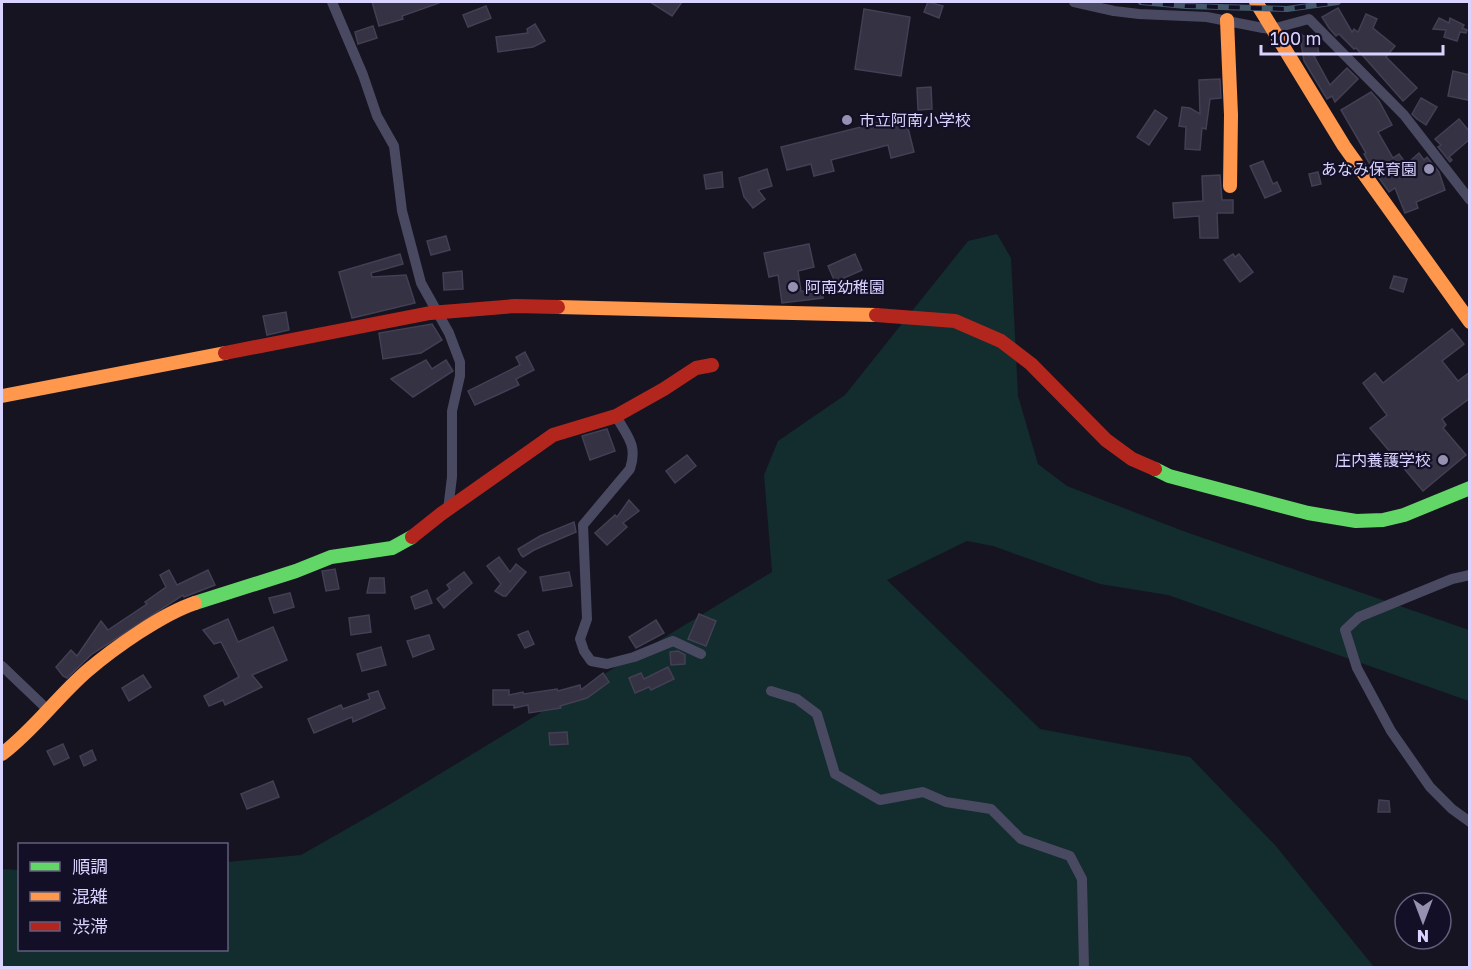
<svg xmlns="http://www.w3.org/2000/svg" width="1471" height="969" font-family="'Golos Text','Noto Sans JP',sans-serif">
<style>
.green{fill:#132c2d}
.building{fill:#343243;stroke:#433f54;stroke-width:1.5}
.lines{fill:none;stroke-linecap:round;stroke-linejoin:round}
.street{stroke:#4a4962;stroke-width:10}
.fast{stroke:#63d668;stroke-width:14}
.slow{stroke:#ff974d;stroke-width:14}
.jam{stroke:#b3261e;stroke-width:14}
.rail-casing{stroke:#43596b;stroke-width:6}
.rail{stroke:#130f26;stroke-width:4;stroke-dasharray:11;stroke-linecap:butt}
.poi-dot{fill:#9591b1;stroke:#130f26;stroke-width:2}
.labels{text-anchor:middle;stroke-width:4.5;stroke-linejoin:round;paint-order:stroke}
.poi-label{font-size:16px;fill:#d9d4ff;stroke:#130f26;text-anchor:start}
</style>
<rect width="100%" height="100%" fill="#161421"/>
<polygon class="green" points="997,234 1011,258 1018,396 1038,464 1067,486 1183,531 1469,630 1469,701 1168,595 1100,584 993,546 967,541 887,580 1040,729 1190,757 1275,845 1374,967 2,968 2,869 19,870 20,950 226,950 227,862 301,855 387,806 772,572 764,475 778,441 845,395 968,241"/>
<g class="building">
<polygon points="372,2 439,2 439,3 402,16 403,19 379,26"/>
<polygon points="650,2 682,2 672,16"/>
<polygon points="928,2 943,6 939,18 924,12"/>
<polygon points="486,6 491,18 468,27 463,15"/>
<polygon points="1338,8 1352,32 1354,29 1358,32 1366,14 1377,19 1373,28 1395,46 1386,57 1417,88 1403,101 1356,48 1354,49 1339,34 1336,36 1329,28 1322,17"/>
<polygon points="864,9 910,17 901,76 855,69"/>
<polygon points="1439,18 1449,23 1450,18 1464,25 1462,28 1467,30 1466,33 1460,32 1457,41 1444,37 1446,30 1433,29"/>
<polygon points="535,24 545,41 533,47 498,52 496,37 528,33 527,29"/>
<polygon points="373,26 377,38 358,44 355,32"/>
<polygon points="1299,32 1303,36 1314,35 1316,37 1319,55 1314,56 1330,85 1347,68 1358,79 1335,102 1332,96 1327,99 1304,61"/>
<polygon points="1453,71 1470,75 1468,100 1448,96"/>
<polygon points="1220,79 1221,98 1210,99 1206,129 1202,128 1200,150 1185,149 1186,127 1179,126 1182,107 1190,108 1200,114 1199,80"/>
<polygon points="931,87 932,109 918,110 917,88"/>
<polygon points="1371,92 1379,101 1392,125 1378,132 1393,158 1399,154 1405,162 1402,168 1419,153 1424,160 1427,157 1439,172 1445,190 1416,202 1418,208 1405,213 1395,188 1389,192 1372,168 1364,154 1366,153 1341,110"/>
<polygon points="1421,98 1437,107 1426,125 1417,119 1412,114"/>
<polygon points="1155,110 1167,118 1149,145 1137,137"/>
<polygon points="905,116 914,152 891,158 888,145 831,160 834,171 814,176 811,164 787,170 781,147"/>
<polygon points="1459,119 1470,132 1470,139 1449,157 1452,160 1450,162 1438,147 1441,145 1435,139"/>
<polygon points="1263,161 1273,184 1277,182 1281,191 1265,198 1250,166"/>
<polygon points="767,169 772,186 758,190 765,199 753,208 744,197 739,178"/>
<polygon points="722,172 723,187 706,189 704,175"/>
<polygon points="1318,172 1321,184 1312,186 1309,174"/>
<polygon points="1220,175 1222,200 1233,200 1233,213 1217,213 1218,238 1200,238 1199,216 1174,218 1173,203 1203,201 1202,176"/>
<polygon points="446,236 450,250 431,255 427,241"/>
<polygon points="809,244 814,267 798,271 801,291 823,295 823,298 782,303 778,275 769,277 764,253"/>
<polygon points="400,254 403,264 371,273 372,277 406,275 415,303 352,318 339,272"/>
<polygon points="855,254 862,270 835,282 828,266"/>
<polygon points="1233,254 1235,257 1239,254 1253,272 1240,282 1224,260"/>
<polygon points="462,271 463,289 444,290 443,273"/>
<polygon points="1394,276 1407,279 1403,292 1390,288"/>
<polygon points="286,312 289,330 267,335 263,316"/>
<polygon points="432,324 442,340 421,353 383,359 379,333"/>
<polygon points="1452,329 1464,344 1442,361 1458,381 1470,372 1470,398 1442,419 1446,425 1443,428 1466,455 1423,491 1370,428 1387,415 1363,383 1375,373 1383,383"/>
<polygon points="525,352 534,370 516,379 519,385 475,405 468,391 520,365 516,357"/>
<polygon points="426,360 432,369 446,360 453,371 413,397 391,379"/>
<polygon points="607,429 615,451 590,460 582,436"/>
<polygon points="687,455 696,466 675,483 666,471"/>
<polygon points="629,500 639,511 623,523 627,527 607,545 595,533 615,515 617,517"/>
<polygon points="574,522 576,532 534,550 523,557 521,555 518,549 540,536"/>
<polygon points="499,557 510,572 516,564 526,572 506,596 503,596 495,591 501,584 487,566"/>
<polygon points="335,569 339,589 326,591 322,571"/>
<polygon points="169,570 177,585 208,570 215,585 184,597 183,595 92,654 67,678 63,676 56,667 71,650 77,656 101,621 108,630 147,604 145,602 166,587 160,575"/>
<polygon points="464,572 472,583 444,608 437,599 450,589 447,585"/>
<polygon points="569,572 572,586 543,591 540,577"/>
<polygon points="370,578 384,578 385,593 367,593"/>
<polygon points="427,590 432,603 415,609 411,597"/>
<polygon points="290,593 294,607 274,613 269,598"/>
<polygon points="699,614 716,621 706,646 688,639"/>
<polygon points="369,615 371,632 351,635 349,618"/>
<polygon points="228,619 238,642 273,627 287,660 252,675 262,687 225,705 223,700 209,706 204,696 239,677 221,642 214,644 203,630"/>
<polygon points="656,620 664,633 636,648 629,637"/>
<polygon points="528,631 534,644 525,648 518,635"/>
<polygon points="429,635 434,649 413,657 407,641"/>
<polygon points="381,647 386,665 362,671 357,654"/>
<polygon points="678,651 685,655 685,664 671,665 670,652"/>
<polygon points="668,667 674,679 651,690 649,687 635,693 629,678 641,673 644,679"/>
<polygon points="603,673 609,682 587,698 560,706 561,708 529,713 528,705 514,708 514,705 493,705 493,690 509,690 509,695 523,692 524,694 557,689 558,691 580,685 581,690"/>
<polygon points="143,675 151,687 129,701 122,688"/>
<polygon points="378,691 385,708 353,722 352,717 314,733 308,719 341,705 343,709 370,699 368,694"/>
<polygon points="567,732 568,744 550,745 549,733"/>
<polygon points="63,744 69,758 54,765 47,751"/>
<polygon points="92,750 96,760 84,766 80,756"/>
<polygon points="273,781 279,797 247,809 241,794"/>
<polygon points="1379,800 1389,801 1390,812 1378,812"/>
</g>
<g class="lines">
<g class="street">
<polyline points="332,2 363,75 377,116 394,146 402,211 421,283 449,333 460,362 460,376 452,411 452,477 448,510"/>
<polyline points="1074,2 1114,11 1139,14 1207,17 1263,28 1272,29 1309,19 1404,115 1470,200"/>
<path d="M616 416C627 436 638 445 630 469L583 525 587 619 580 639 584 651 591 661 607 664 634 657 673 641 701 654"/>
<polyline points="1470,575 1452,579 1359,617 1345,630 1357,668 1391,731 1430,787 1452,809 1470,822"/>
<polyline points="2,666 48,710"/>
<polyline points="771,691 797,699 817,714 835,774 880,800 923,792 946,802 991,809 1021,839 1070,856 1082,879 1084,968"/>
</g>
<g class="fast">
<polyline points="1155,469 1169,476 1308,513 1356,521 1383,520 1404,515 1470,488"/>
<polyline points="195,603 296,571 331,557 392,548 412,537"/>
</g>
<g class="slow">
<polyline points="1256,2 1344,146 1470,322"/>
<polyline points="1227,20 1231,115 1230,186"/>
<polyline points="558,307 876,315"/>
<polyline points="2,396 225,353"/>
<path d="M2 754C34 730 57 697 87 671 114 648 162 614 195 603"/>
</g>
<g class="jam">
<polyline points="876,315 955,321 1001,341 1031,364 1106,440 1132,459 1155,469"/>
<polyline points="225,353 430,313 515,306 558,307"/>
<polyline points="412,537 441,514 553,435 616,416 664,389 696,368 712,365"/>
</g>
<defs>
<polyline id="rail" points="1141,2 1186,6 1287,9 1338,2"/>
</defs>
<use href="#rail" class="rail-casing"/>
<use href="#rail" class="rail"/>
</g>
<g class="poi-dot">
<circle cx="847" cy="120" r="6"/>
<circle cx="1429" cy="169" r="6"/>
<circle cx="793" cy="287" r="6"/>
<circle cx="1443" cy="460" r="6"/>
</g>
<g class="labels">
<g class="poi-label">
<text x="859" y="126">市立阿南小学校</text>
<text x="1417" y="175" text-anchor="end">あなみ保育園</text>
<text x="805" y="293">阿南幼稚園</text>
<text x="1431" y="466" text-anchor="end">庄内養護学校</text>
</g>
</g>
<rect width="1471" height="969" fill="none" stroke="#d9d4ff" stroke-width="6"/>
<rect x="18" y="843" width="210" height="108" fill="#130f26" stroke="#625e7d" stroke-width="1.5"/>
<rect x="30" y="862" width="30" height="9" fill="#63d668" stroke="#625e7d" stroke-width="1.5"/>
<text x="72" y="873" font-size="18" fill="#d9d4ff">順調</text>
<rect x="30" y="892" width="30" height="9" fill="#ff974d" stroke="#625e7d" stroke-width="1.5"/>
<text x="72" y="903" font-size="18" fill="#d9d4ff">混雑</text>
<rect x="30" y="922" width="30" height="9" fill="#b3261e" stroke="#625e7d" stroke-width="1.5"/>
<text x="72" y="933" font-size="18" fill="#d9d4ff">渋滞</text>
<g transform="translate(1423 921) rotate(180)"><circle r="28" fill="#130f26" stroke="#625e7d" stroke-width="1.5"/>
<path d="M0-4.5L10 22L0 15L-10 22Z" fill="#9591b1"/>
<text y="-9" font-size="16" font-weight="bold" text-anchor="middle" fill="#d9d4ff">N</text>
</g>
<path d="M1261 45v9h182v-9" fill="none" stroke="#d9d4ff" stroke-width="3"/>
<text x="1270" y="45" font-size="18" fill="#d9d4ff" stroke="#130f26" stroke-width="4.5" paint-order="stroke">100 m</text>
</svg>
